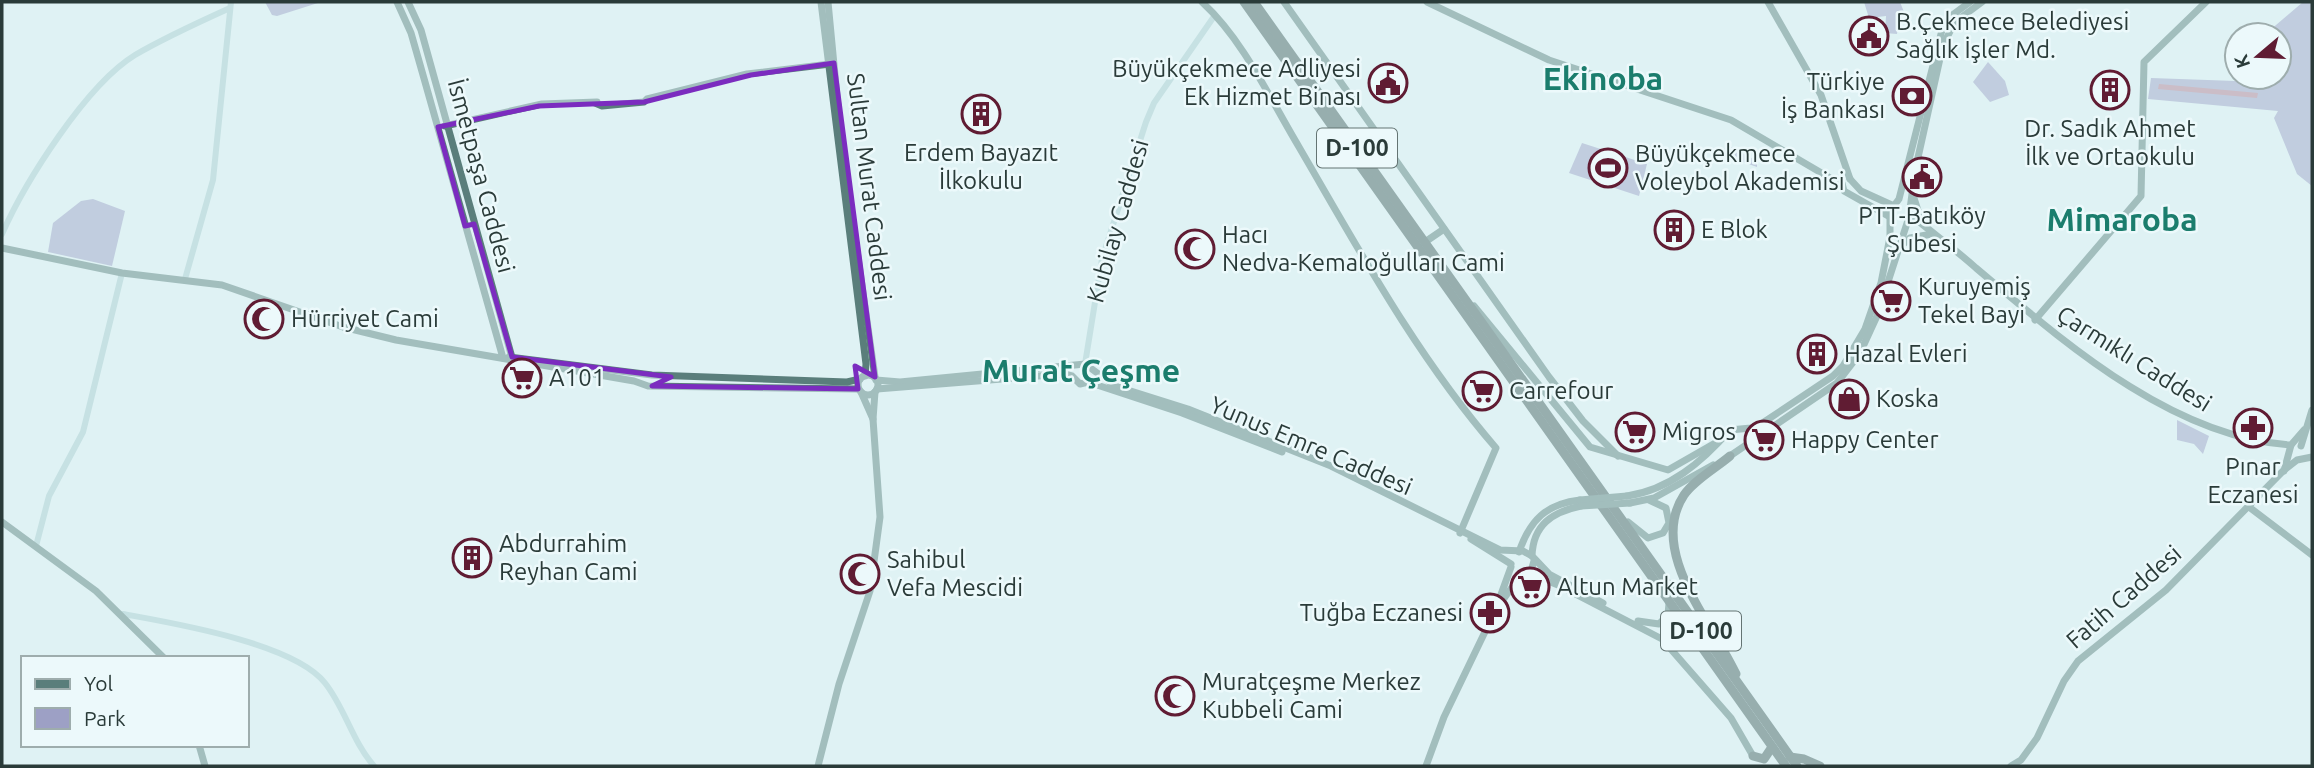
<svg xmlns="http://www.w3.org/2000/svg" width="2314" height="768" font-family="Ubuntu,sans-serif">
<style>
.green{fill:#9da0c5}
.water{fill:#b47c90}
.lines{fill:none;stroke-linecap:round;stroke-linejoin:round}
.minor{stroke:#a9ccce;stroke-width:6}
.major{stroke:#5a7e7b;stroke-width:7}
.highway{stroke:#405c5a;stroke-width:9}
.major-bridge{stroke:#5a7e7b;stroke-width:7}
.marked{fill:none;stroke:#7b2cbf;stroke-width:5;stroke-linejoin:round}
.labels{text-anchor:middle;stroke-width:5;stroke-linejoin:round;paint-order:stroke}
.shield{fill:#ecf9fb;stroke:#647473;stroke-width:2}
.shield-label{font-size:23px;font-weight:bold;fill:#2a3b39}
.poi-label{font-size:24px;fill:#2a3b39;stroke:#ecf9fb;text-anchor:start}
.street-label{font-size:24px;fill:#2a3b39;stroke:#ecf9fb}
.district-label{font-size:32px;font-weight:bold;fill:#1b7d6d;stroke:#ecf9fb}
</style>
<rect width="100%" height="100%" fill="#dff2f4"/>
<g class="green">
<polygon points="265,2 321,2 277,16 272,15"/>
<polygon points="1864,2 1900,2 1904,12 1899,16 1897,34 1885,33 1886,16 1869,18"/>
<polygon points="2303,2 2312,2 2312,186 2297,174 2274,118 2278,111 2148,99 2151,78 2264,82 2266,77 2279,77 2279,35 2269,31"/>
<polygon points="1988,62 2005,81 2009,95 1990,102 1973,82"/>
<polygon points="1582,143 1647,164 1639,196 1569,173"/>
<polygon points="1726,144 1757,161 1757,167 1723,155"/>
<polygon points="93,199 125,211 112,266 48,252 53,223 81,201"/>
<polygon points="2177,420 2209,436 2203,454 2194,444 2177,440"/>
</g>
<polygon class="water" points="2159,84 2258,93 2257,98 2158,89"/>
<g class="lines">
<g class="minor">
<path d="M2 234C25 182 86 85 135 55 164 38 199 22 230 8"/>
<polyline points="185,279 213,180 231,2"/>
<polyline points="1085,364 1102,259 1146,122 1154,103 1215,15"/>
<polyline points="36,546 49,496 83,432 122,273"/>
<path d="M123 614C172 623 294 643 325 683 345 708 352 741 374 766"/>
</g>
<g class="major">
<polyline points="397,2 411,33 425,82 503,358"/>
<polyline points="408,2 421,30 513,361"/>
<polyline points="821,2 866,364 865,376"/>
<polyline points="828,2 841,138 875,377"/>
<path d="M1202 2C1244 41 1269 97 1299 147 1359 250 1417 357 1496 448L1460 533"/>
<polyline points="1284,2 1549,377 1583,421 1618,456"/>
<polyline points="1427,2 1549,60 1731,120 1842,185"/>
<polyline points="1768,2 1821,95 1850,179"/>
<polyline points="595,103 602,106 644,102 647,99 747,74 830,64"/>
<polyline points="445,126 542,104 597,102"/>
<polyline points="1850,179 1861,191 1894,206"/>
<polyline points="1842,183 1844,191 1890,217"/>
<polyline points="1914,198 1922,223"/>
<path d="M1910 214C1932 233 1955 249 1976 268 2063 341 2172 438 2291 445L2304 430"/>
<polyline points="1425,242 1444,229"/>
<polyline points="1902,245 1910,238 1932,234"/>
<polyline points="2,248 122,273 222,285 343,327 396,340 634,381 648,386 858,389"/>
<polyline points="1474,306 1590,447 1668,470 1717,442"/>
<polyline points="2035,320 2141,196 2144,62 2206,2"/>
<polyline points="509,357 652,375 847,382 860,379"/>
<circle cx="868" cy="385" r="10"/>
<polyline points="876,380 900,382 1085,364 1115,386 1188,409 1331,466 1500,550 1523,551 1532,556"/>
<polyline points="877,389 1064,374 1072,376 1080,384 1088,382 1182,413 1282,452"/>
<polyline points="861,392 873,419"/>
<polyline points="2301,446 2312,410"/>
<polyline points="1727,458 1837,383 1860,353 1877,316 1909,217 1915,171 1943,45 1955,22 1982,2"/>
<polyline points="2284,471 2291,445"/>
<path d="M1627 496C1669 490 1702 462 1730 430L1751 428 1761 424 1833 376 1843 366 1865 329 1881 283 1890 237V211L1899 199 1942 30 1951 16 1970 2"/>
<polyline points="1630,503 1654,498 1713,465"/>
<path d="M1581 506C1552 512 1533 525 1532 556L1549 574 1603 603"/>
<polyline points="2249,507 2312,555"/>
<polyline points="2,522 96,591 164,658"/>
<polyline points="1628,522 1648,538 1663,533 1669,523 1666,508 1649,500"/>
<polyline points="1471,539 1511,564"/>
<path d="M1519 552C1530 520 1546 504 1580 500"/>
<polyline points="1528,573 1558,585 1662,639 1731,718 1753,756"/>
<polyline points="1499,600 1511,567"/>
<polyline points="1638,621 1659,624 1668,615 1669,603"/>
<polyline points="199,745 205,766"/>
<polyline points="818,766 839,684 870,591 880,517 873,419 875,392"/>
<polyline points="1426,766 1444,717 1495,611 1515,583 1531,571 1534,561"/>
<polyline points="2011,766 2021,760 2037,738 2064,681 2078,661 2166,590 2283,471 2297,460 2312,457"/>
</g>
<g class="highway">
<polyline points="1244,2 1786,766"/>
<polyline points="1254,2 1797,766"/>
<path d="M1730 456C1716 468 1694 480 1684 495 1647 551 1713 624 1736 674"/>
<polyline points="1753,756 1764,759 1772,747"/>
<polyline points="1790,757 1804,759 1820,766"/>
</g>
<g class="major-bridge">
<polyline points="1580,500 1627,496"/>
<polyline points="1581,506 1630,503"/>
</g>
</g>
<path d="M0 0H2314V768H0ZM834 63 875 377 855 366 858 389 652 386 671 377 512 357 474 224 465 226 438 127 539 106 644 102 751 75Z" fill="#dff2f4" fill-opacity=".55" fill-rule="evenodd"/>
<path class="marked" d="M834 63 875 377 855 366 858 389 652 386 671 377 512 357 474 224 465 226 438 127 539 106 644 102 751 75Z"/>
<defs>
<symbol id="civic-ring" viewBox="-11 -11 22 22"><circle r="9.5" fill="#ecf9fb" stroke="#601c33" stroke-width="1.5"/><path d="M-.6-6.5H3V-4.5H.6V-3L4-1V1h2V6H-6V1h2V-1L-.6-3ZM-1.2 2.5V6h2.4V2.5Z" fill="#601c33"/></symbol>
<symbol id="building-ring" viewBox="-11 -11 22 22"><circle r="9.5" fill="#ecf9fb" stroke="#601c33" stroke-width="1.5"/><path d="M-4-6H4V6H1V3H-1V6H-4ZM-2.5-4.3h1.7v1.8h-1.7ZM.8-4.3h1.7v1.8H.8ZM-2.5-1h1.7V.8h-1.7ZM.8-1h1.7V.8H.8Z" fill="#601c33"/></symbol>
<symbol id="bank-ring" viewBox="-11 -11 22 22"><circle r="9.5" fill="#ecf9fb" stroke="#601c33" stroke-width="1.5"/><path d="M-6-4H6V4H-6ZM0-2.3a2.3 2.3 0 1 0 0 4.6a2.3 2.3 0 1 0 0-4.6Z" fill="#601c33"/></symbol>
<symbol id="stadium-ring" viewBox="-11 -11 22 22"><circle r="9.5" fill="#ecf9fb" stroke="#601c33" stroke-width="1.5"/><path d="M0-5a6.5 5 0 1 0 0 10a6.5 5 0 1 0 0-10ZM-3.5-1.8h7v3.6h-7Z" fill="#601c33"/></symbol>
<symbol id="mosque-ring" viewBox="-11 -11 22 22"><circle r="9.5" fill="#ecf9fb" stroke="#601c33" stroke-width="1.5"/><path d="M3.5-4.9A6 6 0 1 0 3.5 4.9A5 5 0 1 1 3.5-4.9Z" fill="#601c33"/></symbol>
<symbol id="supermarket-ring" viewBox="-11 -11 22 22"><circle r="9.5" fill="#ecf9fb" stroke="#601c33" stroke-width="1.5"/><path d="M-6-5.5h2.5l.6 2H6L4.5 2H-2.5L-4.4-4H-6ZM-1.5 3.2a1.3 1.3 0 1 0 .1 0ZM3 3.2a1.3 1.3 0 1 0 .1 0Z" fill="#601c33"/></symbol>
<symbol id="shop-ring" viewBox="-11 -11 22 22"><circle r="9.5" fill="#ecf9fb" stroke="#601c33" stroke-width="1.5"/><path d="M-5-2.5h2.3a2.7 3.5 0 0 1 5.4 0H5L5.5 6h-11ZM-1.5-2.5h3a1.5 2.3 0 0 0-3 0Z" fill="#601c33"/></symbol>
<symbol id="pharmacy-ring" viewBox="-11 -11 22 22"><circle r="9.5" fill="#ecf9fb" stroke="#601c33" stroke-width="1.5"/><path d="M-2-6h4v4h4v4h-4v4h-4v-4h-4v-4h4Z" fill="#601c33"/></symbol>
</defs>
<g fill-rule="evenodd">
<use href="#civic-ring" x="1847" y="14" width="44" height="44"/>
<use href="#civic-ring" x="1366" y="61" width="44" height="44"/>
<use href="#building-ring" x="2088" y="68" width="44" height="44"/>
<use href="#bank-ring" x="1890" y="74" width="44" height="44"/>
<use href="#building-ring" x="959" y="92" width="44" height="44"/>
<use href="#stadium-ring" x="1586" y="146" width="44" height="44"/>
<use href="#civic-ring" x="1900" y="155" width="44" height="44"/>
<use href="#building-ring" x="1652" y="208" width="44" height="44"/>
<use href="#mosque-ring" x="1173" y="227" width="44" height="44"/>
<use href="#supermarket-ring" x="1869" y="279" width="44" height="44"/>
<use href="#mosque-ring" x="242" y="297" width="44" height="44"/>
<use href="#building-ring" x="1795" y="332" width="44" height="44"/>
<use href="#supermarket-ring" x="500" y="356" width="44" height="44"/>
<use href="#supermarket-ring" x="1460" y="369" width="44" height="44"/>
<use href="#shop-ring" x="1827" y="377" width="44" height="44"/>
<use href="#pharmacy-ring" x="2231" y="406" width="44" height="44"/>
<use href="#supermarket-ring" x="1613" y="410" width="44" height="44"/>
<use href="#supermarket-ring" x="1742" y="418" width="44" height="44"/>
<use href="#building-ring" x="450" y="536" width="44" height="44"/>
<use href="#mosque-ring" x="838" y="552" width="44" height="44"/>
<use href="#supermarket-ring" x="1508" y="565" width="44" height="44"/>
<use href="#pharmacy-ring" x="1468" y="591" width="44" height="44"/>
<use href="#mosque-ring" x="1153" y="674" width="44" height="44"/>
</g>
<g class="labels">
<g class="shield">
<rect x="1317" y="128.5" width="80" height="39" rx="5"/>
<rect x="1661" y="611.5" width="80" height="39" rx="5"/>
</g>
<g class="shield-label">
<text x="1357" y="156">D-100</text>
<text x="1701" y="639">D-100</text>
</g>
<g class="poi-label">
<text x="1896" y="30">B.Çekmece Belediyesi<tspan x="1896" dy="28">Sağlık İşler Md.</tspan></text>
<text x="1361" y="77" text-anchor="end">Büyükçekmece Adliyesi<tspan x="1361" dy="28">Ek Hizmet Binası</tspan></text>
<text x="1885" y="90" text-anchor="end">Türkiye<tspan x="1885" dy="28">İş Bankası</tspan></text>
<text x="2110" y="137" text-anchor="middle">Dr. Sadık Ahmet<tspan x="2110" dy="28">İlk ve Ortaokulu</tspan></text>
<text x="981" y="161" text-anchor="middle">Erdem Bayazıt<tspan x="981" dy="28">İlkokulu</tspan></text>
<text x="1635" y="162">Büyükçekmece<tspan x="1635" dy="28">Voleybol Akademisi</tspan></text>
<text x="1922" y="224" text-anchor="middle">PTT-Batıköy<tspan x="1922" dy="28">Şubesi</tspan></text>
<text x="1701" y="238">E Blok</text>
<text x="1222" y="243">Hacı<tspan x="1222" dy="28">Nedva-Kemaloğulları Cami</tspan></text>
<text x="1918" y="295">Kuruyemiş<tspan x="1918" dy="28">Tekel Bayi</tspan></text>
<text x="291" y="327">Hürriyet Cami</text>
<text x="1844" y="362">Hazal Evleri</text>
<text x="549" y="386">A101</text>
<text x="1509" y="399">Carrefour</text>
<text x="1876" y="407">Koska</text>
<text x="1662" y="440">Migros</text>
<text x="1791" y="448">Happy Center</text>
<text x="2253" y="475" text-anchor="middle">Pınar<tspan x="2253" dy="28">Eczanesi</tspan></text>
<text x="499" y="552">Abdurrahim<tspan x="499" dy="28">Reyhan Cami</tspan></text>
<text x="887" y="568">Sahibul<tspan x="887" dy="28">Vefa Mescidi</tspan></text>
<text x="1557" y="595">Altun Market</text>
<text x="1463" y="621" text-anchor="end">Tuğba Eczanesi</text>
<text x="1202" y="690">Muratçeşme Merkez<tspan x="1202" dy="28">Kubbeli Cami</tspan></text>
</g>
<g class="street-label">
<text transform="translate(481 176) rotate(75)" y="8">İsmetpaşa Caddesi</text>
<text transform="translate(869 187) rotate(83)" y="8">Sultan Murat Caddesi</text>
<text transform="translate(1118 221) rotate(-74)" y="8">Kubilay Caddesi</text>
<text transform="translate(2134 359) rotate(32)" y="8">Çarmıklı Caddesi</text>
<text transform="translate(1311 446) rotate(23)" y="8">Yunus Emre Caddesi</text>
<text transform="translate(2124 597) rotate(-41)" y="8">Fatih Caddesi</text>
</g>
<g class="district-label">
<text x="1603" y="90">Ekinoba</text>
<text x="2122" y="231">Mimaroba</text>
<text x="1081" y="382">Murat Çeşme</text>
</g>
</g>
<rect width="2314" height="768" fill="none" stroke="#2a3b39" stroke-width="7"/>
<rect x="21" y="656" width="228" height="91" fill="#ecf9fb" stroke="#9eadad" stroke-width="2"/>
<rect x="35" y="679" width="35" height="10" fill="#5a7e7b" stroke="#9eadad" stroke-width="2"/>
<text x="84" y="691" font-size="21" fill="#2a3b39">Yol</text>
<rect x="35" y="708" width="35" height="21" fill="#9da0c5" stroke="#9eadad" stroke-width="2"/>
<text x="84" y="726" font-size="21" fill="#2a3b39">Park</text>
<g transform="translate(2258 56) rotate(251)"><circle r="33" fill="#ecf9fb" stroke="#9eadad" stroke-width="2"/>
<path d="M0-5L12 26L0 18L-12 26Z" fill="#601c33"/>
<text y="-10" font-size="19" font-weight="bold" text-anchor="middle" fill="#2a3b39">K</text>
</g>
</svg>
